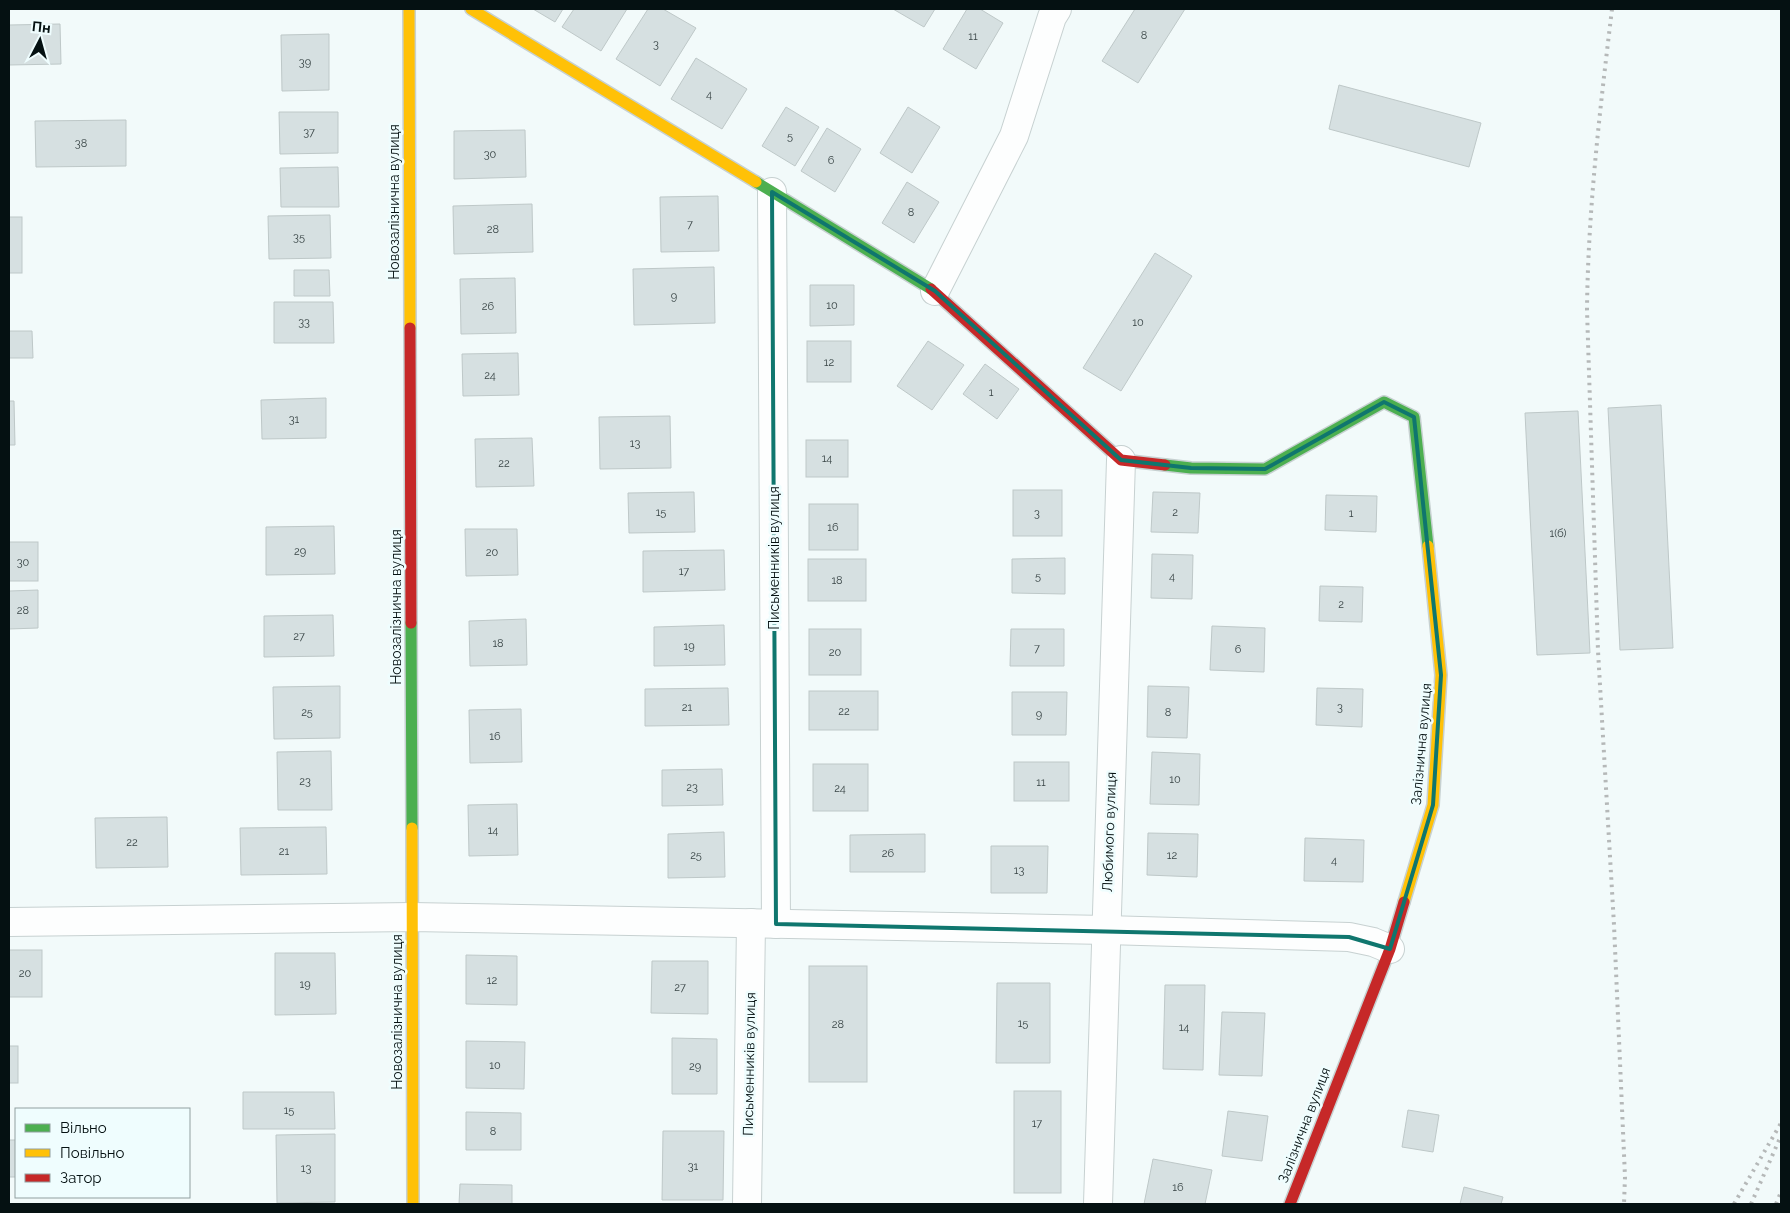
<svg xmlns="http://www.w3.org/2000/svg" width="1790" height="1213" font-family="Raleway,sans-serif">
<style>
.building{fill:#d6e0e1;stroke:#bec8c8}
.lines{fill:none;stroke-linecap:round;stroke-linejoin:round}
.street-casing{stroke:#c7d1d1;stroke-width:30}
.fast-casing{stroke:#c7d1d1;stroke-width:14}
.slow-casing{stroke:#c7d1d1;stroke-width:14}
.jam-casing{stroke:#c7d1d1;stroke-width:14}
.street{stroke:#fdfefe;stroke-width:28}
.fast{stroke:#4caf50;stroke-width:11}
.slow{stroke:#ffc107;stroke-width:11}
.jam{stroke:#c62828;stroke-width:11}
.rail{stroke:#b5b8b8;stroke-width:4;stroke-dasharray:2.5 5;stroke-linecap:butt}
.marked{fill:none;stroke:#0f766e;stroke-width:4;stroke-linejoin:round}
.labels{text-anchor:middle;stroke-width:5;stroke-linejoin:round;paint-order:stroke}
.number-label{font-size:11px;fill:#394546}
.street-label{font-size:14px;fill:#051112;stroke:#effdfe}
</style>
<rect width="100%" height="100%" fill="#f2fafa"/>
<g class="building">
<polygon points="533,9 563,9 555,22"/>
<polygon points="574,9 627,9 601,51 562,27"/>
<polygon points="648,9 663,9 696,28 660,86 616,59"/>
<polygon points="893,9 935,9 924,27"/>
<polygon points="967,9 980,9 1003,23 976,69 943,49"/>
<polygon points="1135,9 1185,9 1138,83 1102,61"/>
<polygon points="60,24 61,64 9,65 9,25"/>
<polygon points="329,34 329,90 282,91 281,35"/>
<polygon points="696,58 747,89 722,129 671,99"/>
<polygon points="1339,85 1481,123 1469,167 1329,129"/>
<polygon points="786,107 819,127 795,166 762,146"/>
<polygon points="908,107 940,127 912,173 880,153"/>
<polygon points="279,112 338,112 338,153 280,154"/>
<polygon points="126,120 126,166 36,167 35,121"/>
<polygon points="827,128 861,149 835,192 801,171"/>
<polygon points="525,130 526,177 454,179 454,131"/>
<polygon points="338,167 339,207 281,207 280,168"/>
<polygon points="907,182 939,202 914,243 882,223"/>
<polygon points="718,196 719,251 661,252 660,197"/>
<polygon points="532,204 533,252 454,254 453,206"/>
<polygon points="330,215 331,258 269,259 268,216"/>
<rect x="9" y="217" width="13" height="56"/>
<polygon points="1155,253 1192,276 1121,391 1083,368"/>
<polygon points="714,267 715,323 634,325 633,269"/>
<polygon points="294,270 329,270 330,296 294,296"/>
<polygon points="515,278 516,333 461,334 460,279"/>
<polygon points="810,285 854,285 854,325 810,326"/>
<polygon points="274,302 333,302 334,343 274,343"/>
<polygon points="9,331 32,331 33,358 9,358"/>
<rect x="807" y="341" width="44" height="41"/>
<polygon points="928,341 964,365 932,410 897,386"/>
<polygon points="518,353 519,395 463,396 462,354"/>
<polygon points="985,364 1019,389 997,419 963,394"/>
<polygon points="326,398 326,438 262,439 261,400"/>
<polygon points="9,401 14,401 15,445 9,445"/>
<polygon points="1661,405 1673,648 1620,650 1608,408"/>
<polygon points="1578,411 1590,653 1537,655 1525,413"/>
<polygon points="670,416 671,468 600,469 599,417"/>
<polygon points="532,438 534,486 476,487 475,439"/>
<rect x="806" y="440" width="42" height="37"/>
<rect x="1013" y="490" width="49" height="46"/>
<polygon points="694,492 695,532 629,533 628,493"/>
<polygon points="1153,492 1200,493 1198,533 1151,532"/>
<polygon points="1326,495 1377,496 1376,532 1325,530"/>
<rect x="809" y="504" width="49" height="46"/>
<polygon points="334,526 335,574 266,575 266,527"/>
<polygon points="465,529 517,529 518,575 466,576"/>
<rect x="9" y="542" width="29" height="39"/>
<polygon points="724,550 725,590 643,592 643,551"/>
<polygon points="1152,554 1193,555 1192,599 1151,598"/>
<polygon points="1065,558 1065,594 1012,593 1012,559"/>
<rect x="808" y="559" width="58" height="42"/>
<polygon points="1320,586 1363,587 1362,622 1319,621"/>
<polygon points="38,590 38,628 9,629 9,591"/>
<polygon points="333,615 334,656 264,657 264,616"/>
<polygon points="526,619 527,665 470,666 469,621"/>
<polygon points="724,625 725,665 654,666 654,627"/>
<polygon points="1212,626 1265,628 1264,672 1210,670"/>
<rect x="809" y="629" width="52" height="46"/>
<polygon points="1011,629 1064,629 1064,666 1010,666"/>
<polygon points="340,686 340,738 274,739 273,687"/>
<polygon points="1148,686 1189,687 1187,738 1147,737"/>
<polygon points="728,688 729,725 645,726 645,689"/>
<polygon points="1317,688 1363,689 1362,727 1316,725"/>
<rect x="809" y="691" width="69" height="39"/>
<polygon points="1012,692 1067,692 1066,735 1012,735"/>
<polygon points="521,709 522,762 470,763 469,710"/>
<polygon points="331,751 332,810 278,810 277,752"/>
<polygon points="1152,752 1200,754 1199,805 1150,804"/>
<rect x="1014" y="762" width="55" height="39"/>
<rect x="813" y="764" width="55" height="47"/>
<polygon points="722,769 723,805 662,806 662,770"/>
<polygon points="517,804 518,855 469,856 468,805"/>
<polygon points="167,817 168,867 96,868 95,818"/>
<polygon points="326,827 327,874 241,875 240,828"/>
<polygon points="724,832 725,877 668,878 668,834"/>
<polygon points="1148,833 1198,834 1197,877 1147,875"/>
<polygon points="925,834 925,872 850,872 850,835"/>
<polygon points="1305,838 1364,840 1363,882 1304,881"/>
<polygon points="991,846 1048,846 1047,893 991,893"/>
<rect x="9" y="950" width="33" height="47"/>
<polygon points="275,953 335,953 336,1014 275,1015"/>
<polygon points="466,955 517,956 517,1005 466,1004"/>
<polygon points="652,961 708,961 708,1014 651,1013"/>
<rect x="809" y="966" width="58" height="116"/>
<polygon points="997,983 1050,983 1050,1063 996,1063"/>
<polygon points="1165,985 1205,985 1203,1070 1163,1069"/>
<polygon points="1222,1012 1265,1013 1262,1076 1219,1075"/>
<polygon points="672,1038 717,1039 717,1094 672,1094"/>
<polygon points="466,1041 525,1042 524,1089 466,1088"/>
<rect x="9" y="1046" width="9" height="37"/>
<rect x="1014" y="1091" width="47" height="102"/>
<polygon points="243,1092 334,1092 335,1129 243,1129"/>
<polygon points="1408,1110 1439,1115 1433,1152 1402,1147"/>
<polygon points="1228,1111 1268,1116 1262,1161 1222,1156"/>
<polygon points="466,1112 521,1113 521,1150 466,1150"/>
<polygon points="663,1131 724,1131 723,1200 662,1200"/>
<polygon points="335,1134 335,1202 277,1203 276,1135"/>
<rect x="9" y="1140" width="7" height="37"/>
<polygon points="1153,1159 1212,1170 1205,1204 1144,1204"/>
<polygon points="460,1184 512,1185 512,1204 459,1204"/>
<polygon points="1464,1187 1503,1197 1501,1204 1460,1204"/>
</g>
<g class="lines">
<defs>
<g id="street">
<polyline points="772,192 776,924"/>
<polyline points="935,291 1014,136 1052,17 1057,9"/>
<polyline points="9,922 412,917 1106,930 1349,937 1373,942 1390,949"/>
<polyline points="747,1204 751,923"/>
<polyline points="1098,1204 1121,460"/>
</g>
<g id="fast">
<polyline points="756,182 931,289"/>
<polyline points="1165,465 1191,468 1265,469 1384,402 1414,417 1428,546"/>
<polyline points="411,623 412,828"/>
</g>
<g id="slow">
<polyline points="409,9 410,328"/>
<polyline points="471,9 756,182"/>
<polyline points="412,828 413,1204"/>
<polyline points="1404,902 1433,805 1441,675 1428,546"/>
</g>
<g id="jam">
<polyline points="931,289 1121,460 1165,465"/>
<polyline points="410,328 411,623"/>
<polyline points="1290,1204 1390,949 1404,902"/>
</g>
</defs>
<use href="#street" class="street-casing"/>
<use href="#fast" class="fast-casing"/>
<use href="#slow" class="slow-casing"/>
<use href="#jam" class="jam-casing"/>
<use href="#street" class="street"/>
<use href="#fast" class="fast"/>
<use href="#slow" class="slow"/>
<use href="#jam" class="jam"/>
<g class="rail">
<path d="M1612 9C1600 109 1588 210 1587 310L1598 651 1614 925 1625 1177 1624 1204"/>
<polyline points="1734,1204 1781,1123"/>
<polyline points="1751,1204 1780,1138"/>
<polyline points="1776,1204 1781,1192"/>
</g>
</g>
<path class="marked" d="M772 192 935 291 1121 460 1191 468 1265 469 1384 402 1414 417 1441 675 1433 805 1390 949 1349 937 776 924Z"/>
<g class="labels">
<g class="number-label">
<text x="1144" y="39">8</text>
<text x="973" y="40">11</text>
<text x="656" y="48">3</text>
<text x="305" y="66">39</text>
<text x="709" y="98">4</text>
<text x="309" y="136">37</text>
<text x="790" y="140">5</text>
<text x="81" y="147">38</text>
<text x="490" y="158">30</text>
<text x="831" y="164">6</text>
<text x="911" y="216">8</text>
<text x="690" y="228">7</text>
<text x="493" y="233">28</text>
<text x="299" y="241">35</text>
<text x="674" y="300">9</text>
<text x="832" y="309">10</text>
<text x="488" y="310">26</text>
<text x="304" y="326">33</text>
<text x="1138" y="326">10</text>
<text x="829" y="366">12</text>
<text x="490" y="379">24</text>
<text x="991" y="396">1</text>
<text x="294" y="423">31</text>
<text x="635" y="447">13</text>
<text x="827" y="462">14</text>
<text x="504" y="467">22</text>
<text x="661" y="516">15</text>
<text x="1175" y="516">2</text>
<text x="1037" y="517">3</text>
<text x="1351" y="517">1</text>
<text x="833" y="531">16</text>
<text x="1558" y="537">1(б)</text>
<text x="300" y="555">29</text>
<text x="492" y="556">20</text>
<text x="23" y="566">30</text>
<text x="684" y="575">17</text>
<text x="1038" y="580">5</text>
<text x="1172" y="580">4</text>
<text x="837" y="584">18</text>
<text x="1341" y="608">2</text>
<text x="23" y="614">28</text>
<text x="299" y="640">27</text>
<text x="498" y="647">18</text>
<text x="689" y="650">19</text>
<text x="1037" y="652">7</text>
<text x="1238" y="653">6</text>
<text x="835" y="656">20</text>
<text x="687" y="711">21</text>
<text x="1340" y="711">3</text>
<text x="844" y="715">22</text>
<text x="307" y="716">25</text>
<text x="1168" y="716">8</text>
<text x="1039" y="718">9</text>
<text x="495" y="740">16</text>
<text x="1175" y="783">10</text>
<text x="305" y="785">23</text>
<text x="1041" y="786">11</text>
<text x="692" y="791">23</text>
<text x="840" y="792">24</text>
<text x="493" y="834">14</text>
<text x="132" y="846">22</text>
<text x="284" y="855">21</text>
<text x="888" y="857">26</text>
<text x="696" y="859">25</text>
<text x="1172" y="859">12</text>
<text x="1334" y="864">4</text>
<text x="1019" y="874">13</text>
<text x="25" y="977">20</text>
<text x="492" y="984">12</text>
<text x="305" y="988">19</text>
<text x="680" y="991">27</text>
<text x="1023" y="1027">15</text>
<text x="838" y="1028">28</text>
<text x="1184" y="1031">14</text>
<text x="495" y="1069">10</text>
<text x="695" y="1070">29</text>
<text x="289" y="1114">15</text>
<text x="1037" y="1127">17</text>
<text x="493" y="1135">8</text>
<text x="693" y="1170">31</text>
<text x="306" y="1172">13</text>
<text x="1178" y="1191">16</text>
</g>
<g class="street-label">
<text transform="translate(394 202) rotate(-90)" y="5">Новозалізнична вулиця</text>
<text transform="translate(774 558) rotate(-90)" y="5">Письменників вулиця</text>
<text transform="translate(396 607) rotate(-90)" y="5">Новозалізнична вулиця</text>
<text transform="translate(1421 744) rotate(-85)" y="5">Залізнична вулиця</text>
<text transform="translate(1109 832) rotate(-88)" y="5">Любимого вулиця</text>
<text transform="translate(397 1012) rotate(-90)" y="5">Новозалізнична вулиця</text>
<text transform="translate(749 1064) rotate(-89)" y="5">Письменників вулиця</text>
<text transform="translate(1304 1125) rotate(-69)" y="5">Залізнична вулиця</text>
</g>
</g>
<rect width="1790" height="1213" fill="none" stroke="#051112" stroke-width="20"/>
<rect x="15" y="1108" width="175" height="90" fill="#effdfe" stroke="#919fa0"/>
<rect x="25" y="1124" width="25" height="8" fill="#4caf50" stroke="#919fa0"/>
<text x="60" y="1133" font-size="15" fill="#051112">Вільно</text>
<rect x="25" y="1149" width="25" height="8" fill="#ffc107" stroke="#919fa0"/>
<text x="60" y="1158" font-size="15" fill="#051112">Повільно</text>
<rect x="25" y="1174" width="25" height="8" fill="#c62828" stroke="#919fa0"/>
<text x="60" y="1183" font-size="15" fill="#051112">Затор</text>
<g transform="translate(40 40) rotate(6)" stroke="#effdfe" stroke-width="4" paint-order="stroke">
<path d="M0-4L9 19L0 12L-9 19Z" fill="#051112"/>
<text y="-8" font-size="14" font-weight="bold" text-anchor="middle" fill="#051112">Пн</text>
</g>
</svg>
